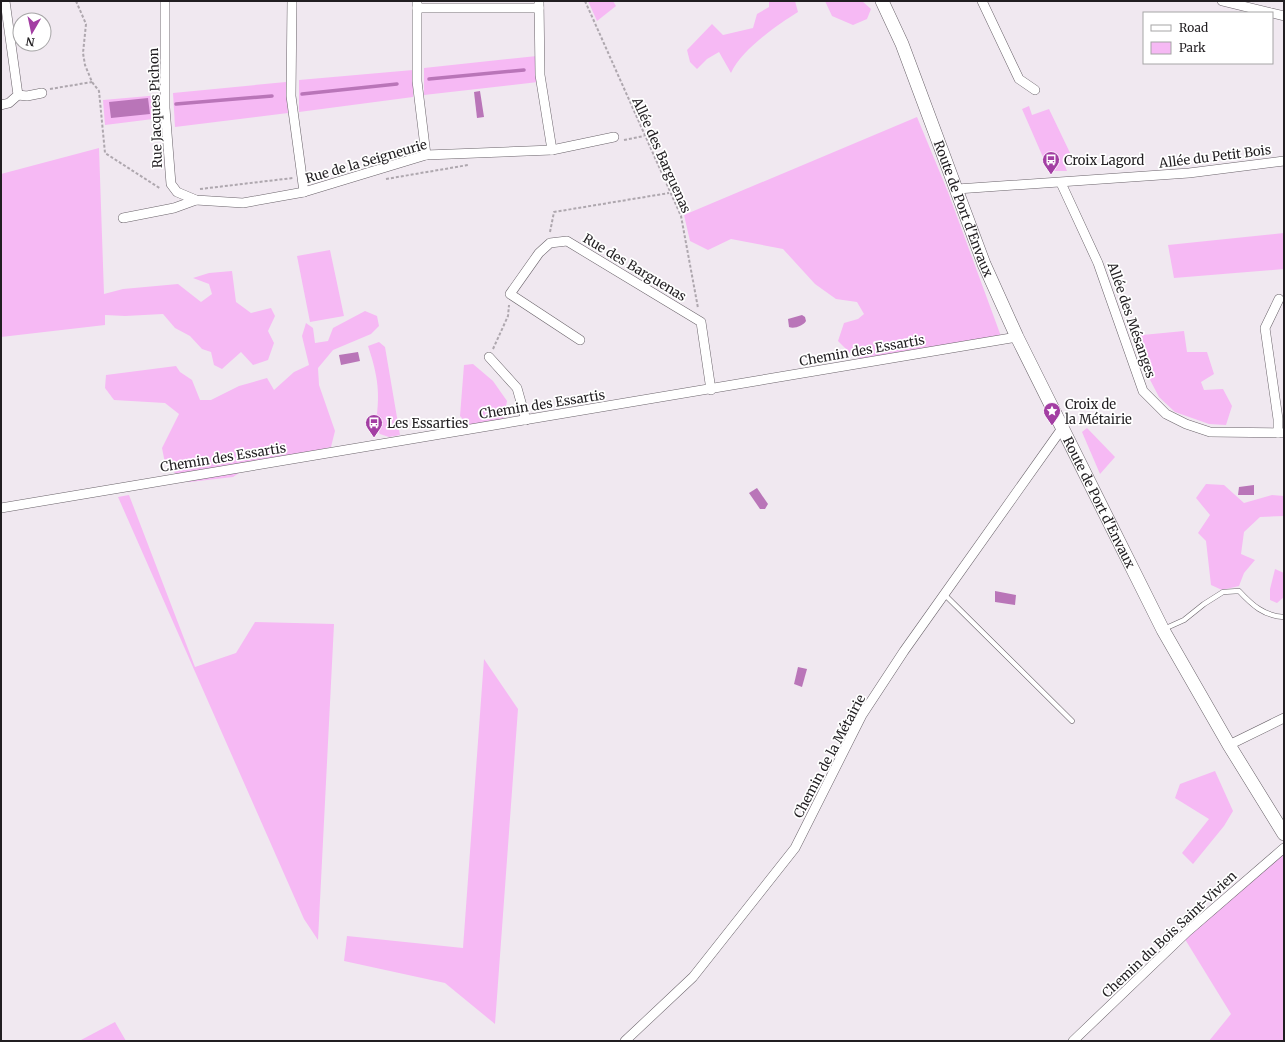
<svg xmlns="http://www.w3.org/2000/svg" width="1285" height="1042" font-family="Merriweather,serif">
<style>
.green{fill:#f6b9f4}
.water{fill:#b975b8}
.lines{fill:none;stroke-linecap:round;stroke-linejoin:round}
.stream{stroke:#b975b8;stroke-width:3.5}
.lane-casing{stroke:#6a636a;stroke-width:5.5}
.street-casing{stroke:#6a636a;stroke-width:10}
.secondary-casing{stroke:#6a636a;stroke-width:14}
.path{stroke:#aea7ae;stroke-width:2;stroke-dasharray:3 2;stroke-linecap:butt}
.lane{stroke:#fff;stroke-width:4.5}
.street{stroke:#fff;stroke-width:9}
.secondary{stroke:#fff;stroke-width:13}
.labels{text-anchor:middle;stroke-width:3.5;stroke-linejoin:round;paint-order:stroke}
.street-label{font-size:13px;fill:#211e21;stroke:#fff}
.poi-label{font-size:13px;fill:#211e21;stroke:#fff;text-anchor:start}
</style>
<rect width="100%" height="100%" fill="#f0e8f0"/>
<g class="green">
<polygon points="588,1 613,1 616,6 597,21"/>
<path d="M769 1H795L798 12C777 25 741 50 731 73L719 52 707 59 697 69 690 62 687 50 712 24 723 35 753 28 757 14 769 7Z"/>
<polygon points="825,1 862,1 871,9 867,19 853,25 832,16"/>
<polygon points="537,56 538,82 424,95 424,68"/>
<polygon points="413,70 413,97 299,112 299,80"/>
<polygon points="286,82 288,113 175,127 173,93"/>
<polygon points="160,95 161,118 105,125 103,100"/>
<polygon points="1029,106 1032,115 1049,109 1072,157 1063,161 1067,171 1049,171 1022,109"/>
<polygon points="917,117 948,192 1002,339 869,362 853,356 838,341 844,323 858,319 864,314 857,302 836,299 815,284 783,249 731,239 708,250 690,241 684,215"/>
<polygon points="99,148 104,294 123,289 178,284 201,302 212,294 209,284 193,278 209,273 232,271 236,302 251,313 271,308 275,316 268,331 274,343 268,360 253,365 241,352 222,369 214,365 211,352 202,349 190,336 175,328 163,314 125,316 105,315 105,325 1,337 1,174"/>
<polygon points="1284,233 1284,269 1174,278 1168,245"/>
<polygon points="330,250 344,316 310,322 297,256"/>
<polygon points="365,311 377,316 379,326 371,334 333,350 318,368 319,385 335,431 331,447 249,466 233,477 190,482 175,473 165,463 162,448 179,414 165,403 114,400 105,388 106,375 176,366 180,372 192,380 200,400 211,400 239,386 267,378 274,390 294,372 309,365 302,336 306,323 313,328 315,343 328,341 333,328"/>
<polygon points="1184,331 1187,352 1207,352 1214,374 1201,382 1204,390 1223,389 1232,406 1226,425 1209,424 1175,412 1159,397 1147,374 1132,336"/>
<path d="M379 342 385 347 400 435 389 437 380 434 375 427C381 395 378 376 368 346Z"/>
<polygon points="473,364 493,381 507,401 502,424 469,426 460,416 464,365"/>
<polygon points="1087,428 1115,457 1100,474 1082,432"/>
<polygon points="1206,484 1224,485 1244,503 1272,495 1284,496 1284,516 1260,517 1244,532 1241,554 1255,560 1244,573 1239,586 1222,590 1211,585 1206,541 1198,533 1210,515 1196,498"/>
<polygon points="129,495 195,667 236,653 255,622 334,624 318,940 304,919 118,497"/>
<polygon points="1275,569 1284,573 1284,597 1277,603 1270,600 1270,589"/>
<polygon points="484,659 518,709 495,1024 445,983 344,961 347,936 463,948"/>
<polygon points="1215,771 1233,811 1224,826 1193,864 1182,853 1209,819 1175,798 1180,784"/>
<polygon points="1282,851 1284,854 1284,1041 1209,1041 1231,1014 1183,936"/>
<polygon points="115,1022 126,1041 78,1041 81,1040"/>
</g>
<g class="water">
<polygon points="480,91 484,117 477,118 474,92"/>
<polygon points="148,98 150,114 111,118 109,102"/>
<path d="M802 315 805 317 806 321C803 326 794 329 789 327L788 319Z"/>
<polygon points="358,352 360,361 341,365 339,355"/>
<polygon points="1254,485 1254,495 1238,495 1239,487"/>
<polygon points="757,488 768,504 765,509 760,509 749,493"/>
<polygon points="995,591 1016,595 1015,605 995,602"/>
<polygon points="798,667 807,669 802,687 794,684"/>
</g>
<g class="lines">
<g class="stream">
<polyline points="429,79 524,70"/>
<polyline points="302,94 397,84"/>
<polyline points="176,104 272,96"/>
</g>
<defs>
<g id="lane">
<polyline points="945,595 1072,721"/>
<path d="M1164 629 1184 620 1204 604 1223 592 1239 591C1252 605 1264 616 1284 617"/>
</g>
<g id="street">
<polyline points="165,1 165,108 171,184 177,192 196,200 243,203 304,192 426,155 552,150 614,137"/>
<polyline points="292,1 291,96 304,192"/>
<polyline points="417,1 417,81 426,155"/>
<polyline points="539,1 540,75 552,150"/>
<polyline points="982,1 1019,79 1035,90"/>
<polyline points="1222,1 1271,13"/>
<polyline points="417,8 539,8"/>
<polyline points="1272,13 1284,16"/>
<polyline points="18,95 27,96 42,93"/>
<polyline points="1,105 9,103 18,95 5,1"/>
<polyline points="1061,183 1098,263 1143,391 1166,414 1186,424 1210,432 1284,433"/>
<polyline points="957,189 1189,173 1284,161"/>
<polyline points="123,218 174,208 196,200"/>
<polyline points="580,340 510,294 539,253 550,243 567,241 701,322 711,390"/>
<polyline points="489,357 517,388 526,420"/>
<polyline points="1278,433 1278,419 1265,328 1279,299"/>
<polyline points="1,508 1017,337"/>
<polyline points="1229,745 1284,718"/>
<polyline points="625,1041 693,977 795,848 862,715 904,651 1063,427"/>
<polyline points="1073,1041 1188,931 1284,848"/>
</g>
<g id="secondary">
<path id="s1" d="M882 1 902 44 984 264 1017 337 1163 630 1229 745 1284 834"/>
</g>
</defs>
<use href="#lane" class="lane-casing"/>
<use href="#street" class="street-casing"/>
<use href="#secondary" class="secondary-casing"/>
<g class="path">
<polyline points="76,1 86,24 83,53 85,65 92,82 99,91 105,153 161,189"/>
<polyline points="585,1 681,216 698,308"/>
<polyline points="50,89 92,82"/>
<polyline points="624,140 644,136"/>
<polyline points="311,175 320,173 322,176"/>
<polyline points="386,179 468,165"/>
<polyline points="200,189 293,178"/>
<polyline points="550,232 554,212 669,193"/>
<polyline points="493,349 508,316 509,305"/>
</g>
<use href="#lane" class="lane"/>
<use href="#street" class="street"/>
<use href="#secondary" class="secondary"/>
</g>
<defs>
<symbol id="bus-pin" viewBox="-11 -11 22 30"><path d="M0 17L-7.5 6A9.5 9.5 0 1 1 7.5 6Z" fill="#a33ea3" stroke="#fff"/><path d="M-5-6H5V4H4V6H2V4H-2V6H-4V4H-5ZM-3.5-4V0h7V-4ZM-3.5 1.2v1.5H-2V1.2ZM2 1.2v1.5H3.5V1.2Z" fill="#fff"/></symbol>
<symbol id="sight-pin" viewBox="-11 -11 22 30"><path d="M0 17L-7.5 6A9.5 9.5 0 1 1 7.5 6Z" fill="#a33ea3" stroke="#fff"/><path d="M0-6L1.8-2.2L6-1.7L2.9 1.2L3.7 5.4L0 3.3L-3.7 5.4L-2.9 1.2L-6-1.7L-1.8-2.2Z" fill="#fff"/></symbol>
</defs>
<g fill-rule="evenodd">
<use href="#bus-pin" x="1041" y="150" width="20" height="27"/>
<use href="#sight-pin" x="1042" y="401" width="20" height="27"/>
<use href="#bus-pin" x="364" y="413" width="20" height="27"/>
</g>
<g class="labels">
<g class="street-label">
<text transform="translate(155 108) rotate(-92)" y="5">Rue Jacques Pichon</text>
<text transform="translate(662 155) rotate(66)" y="5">Allée des Barguenas</text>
<text transform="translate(1215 156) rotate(-7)" y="5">Allée du Petit Bois</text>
<text transform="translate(366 161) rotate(-16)" y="5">Rue de la Seigneurie</text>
<text dy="5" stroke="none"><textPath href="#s1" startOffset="223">Route de Port d'Envaux</textPath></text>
<text transform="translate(635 267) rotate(31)" y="5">Rue des Barguenas</text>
<text transform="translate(1132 320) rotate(71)" y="5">Allée des Mésanges</text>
<text transform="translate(862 350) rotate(-10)" y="5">Chemin des Essartis</text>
<text transform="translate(542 404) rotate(-9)" y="5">Chemin des Essartis</text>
<text transform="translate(223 457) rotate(-9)" y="5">Chemin des Essartis</text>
<text dy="5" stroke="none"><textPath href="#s1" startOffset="547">Route de Port d'Envaux</textPath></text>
<text transform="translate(829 756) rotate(-62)" y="5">Chemin de la Métairie</text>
<text transform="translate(1169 934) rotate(-43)" y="5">Chemin du Bois Saint-Vivien</text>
</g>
<g class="poi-label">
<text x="1064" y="165">Croix Lagord</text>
<text x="1065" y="409">Croix de<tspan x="1065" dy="15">la Métairie</tspan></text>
<text x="387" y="428">Les Essarties</text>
</g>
</g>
<rect width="1285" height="1042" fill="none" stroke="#211e21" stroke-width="4"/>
<rect x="1143" y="12" width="130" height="52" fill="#ffffff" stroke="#a6a5a6"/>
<rect x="1151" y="25" width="20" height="6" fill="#ffffff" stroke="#a6a5a6"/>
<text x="1179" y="32" font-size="12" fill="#211e21">Road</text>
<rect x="1151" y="42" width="20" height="12" fill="#f6b9f4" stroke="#a6a5a6"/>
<text x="1179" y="52" font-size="12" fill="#211e21">Park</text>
<g transform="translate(32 32) rotate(189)"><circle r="19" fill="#ffffff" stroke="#a6a5a6"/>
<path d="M0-3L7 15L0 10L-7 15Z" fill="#a33ea3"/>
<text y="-6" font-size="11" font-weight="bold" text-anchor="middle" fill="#211e21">N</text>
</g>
</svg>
